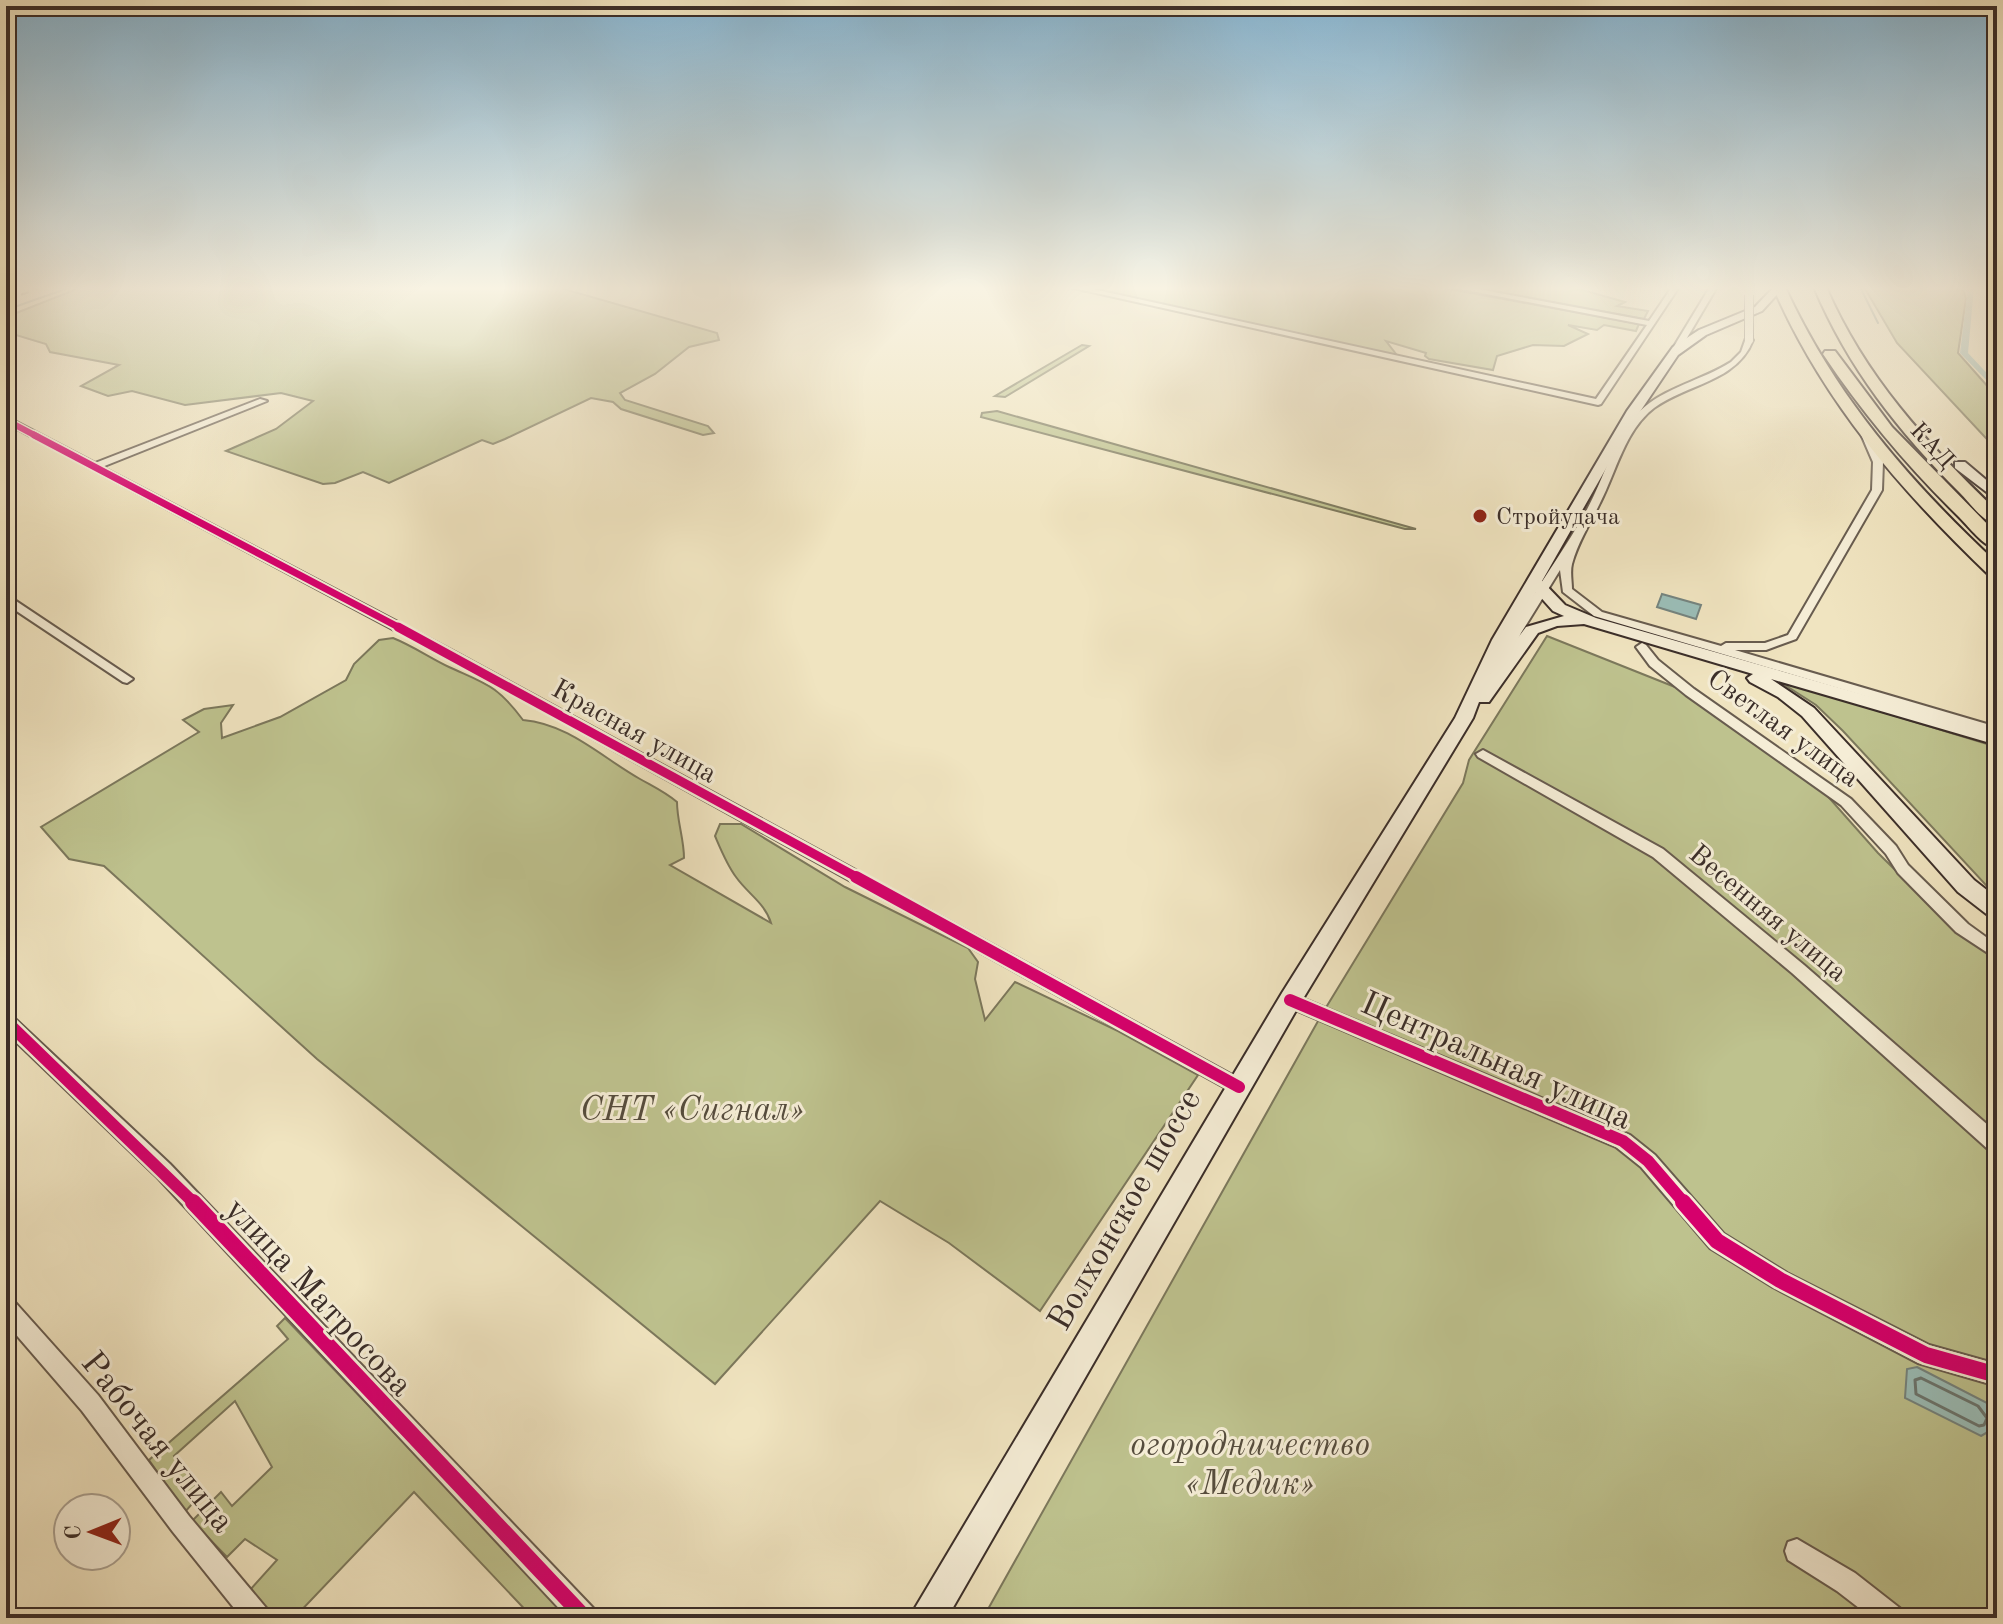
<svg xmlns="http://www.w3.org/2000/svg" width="2003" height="1624" font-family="'Old Standard TT',serif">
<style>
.green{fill:#bec28e;stroke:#7c785c;stroke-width:2}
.water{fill:#9bbeb8;stroke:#75847f;stroke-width:2}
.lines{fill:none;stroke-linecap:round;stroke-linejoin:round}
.shore{stroke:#6b7670;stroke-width:3}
.stream{stroke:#75847f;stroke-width:2}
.canal{fill:#9bbeb8;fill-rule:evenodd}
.minor-casing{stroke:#685c4f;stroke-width:4}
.secondary-casing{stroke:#3b2e29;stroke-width:4}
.motorway-casing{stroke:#3b2e29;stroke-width:4}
.minor{fill:#f5edd6;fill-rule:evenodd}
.secondary{fill:#f5edd6;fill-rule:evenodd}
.motorway{fill:#f0e4c0;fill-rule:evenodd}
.rail{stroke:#3b2e29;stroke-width:2;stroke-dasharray:8 8;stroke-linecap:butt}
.minor-bridge-casing{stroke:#685c4f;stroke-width:10;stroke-linecap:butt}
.minor-bridge{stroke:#f5edd6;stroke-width:8}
.cycleway-far4-casing{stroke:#f5edd6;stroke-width:9}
.cycleway-far3-casing{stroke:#f5edd6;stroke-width:11}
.cycleway-far2-casing{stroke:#f5edd6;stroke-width:14}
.cycleway-far1-casing{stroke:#f5edd6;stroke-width:17}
.cycleway-casing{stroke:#f5edd6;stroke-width:21}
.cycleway-far4{stroke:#d6006c;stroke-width:6}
.cycleway-far3{stroke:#d6006c;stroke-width:7}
.cycleway-far2{stroke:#d6006c;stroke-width:9}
.cycleway-far1{stroke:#d6006c;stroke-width:12}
.cycleway{stroke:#d6006c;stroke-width:16}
.poi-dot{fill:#8f2418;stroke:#f5edd6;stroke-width:3}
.labels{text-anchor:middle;stroke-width:6;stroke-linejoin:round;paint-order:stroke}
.far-street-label{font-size:24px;fill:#3b2e29;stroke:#f5edd6}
.far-poi-label{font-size:24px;fill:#3b2e29;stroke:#f5edd6;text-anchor:start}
.street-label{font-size:28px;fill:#3b2e29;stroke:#f5edd6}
.near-street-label{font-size:34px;fill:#3b2e29;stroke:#f5edd6}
.near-park-label{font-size:34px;font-style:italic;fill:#554c3d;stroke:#f5edd6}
</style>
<rect width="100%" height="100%" fill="#f0e4c0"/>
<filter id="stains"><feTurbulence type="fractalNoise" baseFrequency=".0025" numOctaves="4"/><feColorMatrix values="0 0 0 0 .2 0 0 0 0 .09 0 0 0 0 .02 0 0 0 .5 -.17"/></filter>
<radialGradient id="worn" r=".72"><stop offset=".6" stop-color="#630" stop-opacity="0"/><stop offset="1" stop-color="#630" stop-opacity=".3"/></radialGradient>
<g class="green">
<polygon points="82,287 557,287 717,333 719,340 689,347 655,374 620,393 625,400 708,426 714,433 703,435 621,409 613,402 591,398 505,439 493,444 482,440 389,483 363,472 335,483 323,484 226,451 276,429 313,401 281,393 185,405 132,391 108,396 81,386 119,365 50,352 46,344 6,332 6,317"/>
<polygon points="1080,287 1386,287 1402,290 1393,287 1438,287 1639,324 1636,331 1604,325 1597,330 1568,325 1588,334 1564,346 1533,345 1497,356 1493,370 1429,359 1425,356 1426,353 1386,341 1396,354 1387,354"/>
<polygon points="1469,287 1572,287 1625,302 1617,306 1648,311 1644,319"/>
<polygon points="1864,287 1954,287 1964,291 1966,299 1958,353 1997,397 1997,450 1897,343"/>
<polygon points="1082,345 1089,346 1005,397 995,396"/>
<polygon points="997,411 1416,529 1405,529 981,417 982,413"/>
<polygon points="1547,636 1685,691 1824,792 1878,853 1961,935 1997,958 1997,1618 983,1618 1322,1014 1463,783 1469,760"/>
<path d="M393 638C413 646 430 658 449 667 486 684 497 685 523 720 569 724 601 757 640 779 654 787 665 792 677 802 677 821 684 839 684 858L670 865 771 923C765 903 748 894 736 877 727 865 721 850 715 836L720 824H741L845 887 968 948 978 962 975 979 985 1020 1015 982 1118 1031 1198 1075 1040 1311 949 1243 880 1201 715 1384 317 1059 104 866 69 859 41 827 199 732 183 720 204 709 233 705 221 723 222 738 280 717 346 680 354 664 379 640Z"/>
<polygon points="1777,680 1997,747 1997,897 1843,731 1816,705"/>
<polygon points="285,1318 571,1618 533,1618 414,1492 294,1618 274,1618 250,1590 277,1560 245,1539 227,1557 192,1521 221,1492 232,1506 272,1467 235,1401 174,1456 201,1494 185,1512 149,1460 288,1339 277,1326"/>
</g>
<g class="water">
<polygon points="1662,594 1701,605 1696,619 1657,607"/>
<path d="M1917 1367 1989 1404C1996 1417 1996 1429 1981 1436L1905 1398 1907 1369Z"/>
</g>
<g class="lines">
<polygon class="shore" points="1921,1378 1978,1406 1987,1418 1984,1425 1979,1426 1916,1394 1915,1380"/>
<g class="stream">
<polyline points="1860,287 1878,323"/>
<polyline points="6,310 71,287"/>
</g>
<polygon class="canal" points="1968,287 1974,287 1968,353 1997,384 1997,391 1960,353"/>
<defs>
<g id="minor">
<polygon points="1069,287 1083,287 1596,399 1647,325 1450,287 1467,287 1649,321 1672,287 1679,287 1601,404 1598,405"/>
<polygon points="1710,287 1717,287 1681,348 1674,350 1673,348"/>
<path d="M1746 338 1753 340C1737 382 1686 384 1654 408 1625 430 1616 472 1600 503 1590 524 1578 542 1572 564 1570 572 1572 581 1572 589L1602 612 1721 646 1726 643H1765L1788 635 1872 490 1873 462 1860 432 1867 430 1883 462 1882 490 1796 639 1766 650H1735L1997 727V735L1594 616 1563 592 1560 570 1521 633 1501 676 1495 680 1489 676C1514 617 1554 568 1585 513 1604 480 1613 438 1640 411 1665 387 1703 380 1731 362L1741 352Z"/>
<polygon points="260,399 267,401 102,467 453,651 1245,1082 1248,1087 1245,1092 1239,1095 1233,1092 445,657 6,423 6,417 9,418 95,463"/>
<polygon points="6,596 10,597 133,679 127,683 123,682 6,604"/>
<polygon points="1642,643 1646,645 1658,660 1694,689 1851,799 1896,846 1908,865 1968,924 1997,945 1997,959 1956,932 1898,873 1886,854 1841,805 1686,695 1650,666 1636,647"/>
<polygon points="1483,750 1663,849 1804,965 1997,1133 1997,1153 1990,1151 1792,973 1653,857 1478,757 1476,754"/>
<polygon points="1290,993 1630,1135 1655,1155 1724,1234 1787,1273 1929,1345 1997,1364 1997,1386 1918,1363 1773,1287 1710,1248 1641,1167 1616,1147 1284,1005 1282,1000 1284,995"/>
<polygon points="6,1014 12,1016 170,1164 594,1609 598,1618 568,1618 156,1176 6,1032"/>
<polygon points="6,1297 13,1300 98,1395 189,1516 267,1609 271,1618 242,1618 173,1532 82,1411 6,1323"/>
<polygon points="1797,1539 1855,1573 1901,1609 1905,1618 1872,1618 1837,1591 1788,1560 1785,1551 1788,1542"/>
</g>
<g id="secondary">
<path d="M1774 287H1784L1762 311 1706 335 1678 355 1629 428 1542 581 1565 605 1596 618 1997 733V745L1771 679 1814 708 1974 880 1997 898V918L1989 916 1958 892 1802 716 1778 697 1750 682 1747 678 1753 674 1584 624 1557 626 1538 633 1489 702H1479L1473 718 1298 1007 947 1618H909L1282 993 1455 718 1492 640 1627 411 1673 347 1699 330 1755 307ZM1536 592 1553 611 1564 616 1526 627 1490 675Z"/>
<polygon points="1955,462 1965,462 1997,489 1997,500 1955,468"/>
</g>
<g id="motorway">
<path d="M1773 287H1785C1835 396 1910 482 1997 563V579L1991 577C1901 491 1823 402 1773 287Z"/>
<path d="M1814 287H1826C1865 377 1927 444 1997 511V525C1983 522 1970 503 1960 493 1899 432 1848 368 1814 287Z"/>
<path d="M1825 351H1835L1892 427 1997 534V549C1983 546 1970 528 1959 517 1908 467 1863 414 1823 354Z"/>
</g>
</defs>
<use href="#minor" class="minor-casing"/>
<use href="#secondary" class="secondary-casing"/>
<use href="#motorway" class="motorway-casing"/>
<use href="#minor" class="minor"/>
<use href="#secondary" class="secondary"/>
<use href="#motorway" class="motorway"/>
<polyline class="rail" points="6,300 43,287"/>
<defs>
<polyline id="minor-bridge" points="1749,295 1749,340"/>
</defs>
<use href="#minor-bridge" class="minor-bridge-casing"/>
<use href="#minor-bridge" class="minor-bridge"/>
<defs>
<polyline id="cycleway-far4" points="6,420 38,437"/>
<polyline id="cycleway-far3" points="34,435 402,629"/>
<polyline id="cycleway-far2" points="398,627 860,879"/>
<g id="cycleway-far1">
<polyline points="856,877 1239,1087"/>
<polyline points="1290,1000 1623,1141 1648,1161 1685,1204"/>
<polyline points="6,1021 195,1204"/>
</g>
<g id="cycleway">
<polyline points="193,1202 585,1618"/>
<polyline points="1683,1202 1717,1241 1780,1280 1926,1355 1997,1375"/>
</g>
</defs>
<use href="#cycleway-far4" class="cycleway-far4-casing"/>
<use href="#cycleway-far3" class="cycleway-far3-casing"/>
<use href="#cycleway-far2" class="cycleway-far2-casing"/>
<use href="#cycleway-far1" class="cycleway-far1-casing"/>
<use href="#cycleway" class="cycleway-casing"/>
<use href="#cycleway-far4" class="cycleway-far4"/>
<use href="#cycleway-far3" class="cycleway-far3"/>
<use href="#cycleway-far2" class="cycleway-far2"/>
<use href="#cycleway-far1" class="cycleway-far1"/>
<use href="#cycleway" class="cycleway"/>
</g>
<linearGradient id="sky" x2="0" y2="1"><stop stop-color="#89b8d5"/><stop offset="0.56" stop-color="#f8f3e3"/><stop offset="1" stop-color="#f8f3e3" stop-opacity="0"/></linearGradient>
<rect width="2003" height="515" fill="url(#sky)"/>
<circle class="poi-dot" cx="1480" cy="516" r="8"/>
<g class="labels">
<g class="far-street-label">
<text transform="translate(1933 445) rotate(47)" y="8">КАД</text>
</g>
<g class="far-poi-label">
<text x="1496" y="524">Стройудача</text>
</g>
<g class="street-label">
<text transform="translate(1784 727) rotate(36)" y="10">Светлая улица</text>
<text transform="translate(635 730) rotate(29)" y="10">Красная улица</text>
<text transform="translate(1769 912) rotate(40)" y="10">Весенняя улица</text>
</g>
<g class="near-street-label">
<text transform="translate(1497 1059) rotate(24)" y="12">Центральная улица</text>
<text transform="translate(1123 1209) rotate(-60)" y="12">Волхонское шоссе</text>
<text transform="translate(320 1296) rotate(47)" y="12">улица Матросова</text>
<text transform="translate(159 1441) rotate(51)" y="12">Рабочая улица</text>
</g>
<g class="near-park-label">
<text x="692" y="1120">СНТ «Сигнал»</text>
<text x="1250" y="1455">огородничество<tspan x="1250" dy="39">«Медик»</tspan></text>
</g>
</g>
<rect width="2003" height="1624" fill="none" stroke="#f0e4c0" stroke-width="32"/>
<rect x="8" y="8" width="1987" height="1608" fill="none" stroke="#3b2e29" stroke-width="4"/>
<rect x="16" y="16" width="1971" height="1592" fill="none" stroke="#3b2e29" stroke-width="2"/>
<g transform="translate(92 1532) rotate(269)"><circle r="38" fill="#f5edd6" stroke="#aba191" stroke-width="2"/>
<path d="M0-6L14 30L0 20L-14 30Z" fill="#8f2418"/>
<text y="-12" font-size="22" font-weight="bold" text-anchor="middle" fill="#3b2e29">С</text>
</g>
<rect width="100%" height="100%" filter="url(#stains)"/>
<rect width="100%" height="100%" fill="url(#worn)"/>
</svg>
